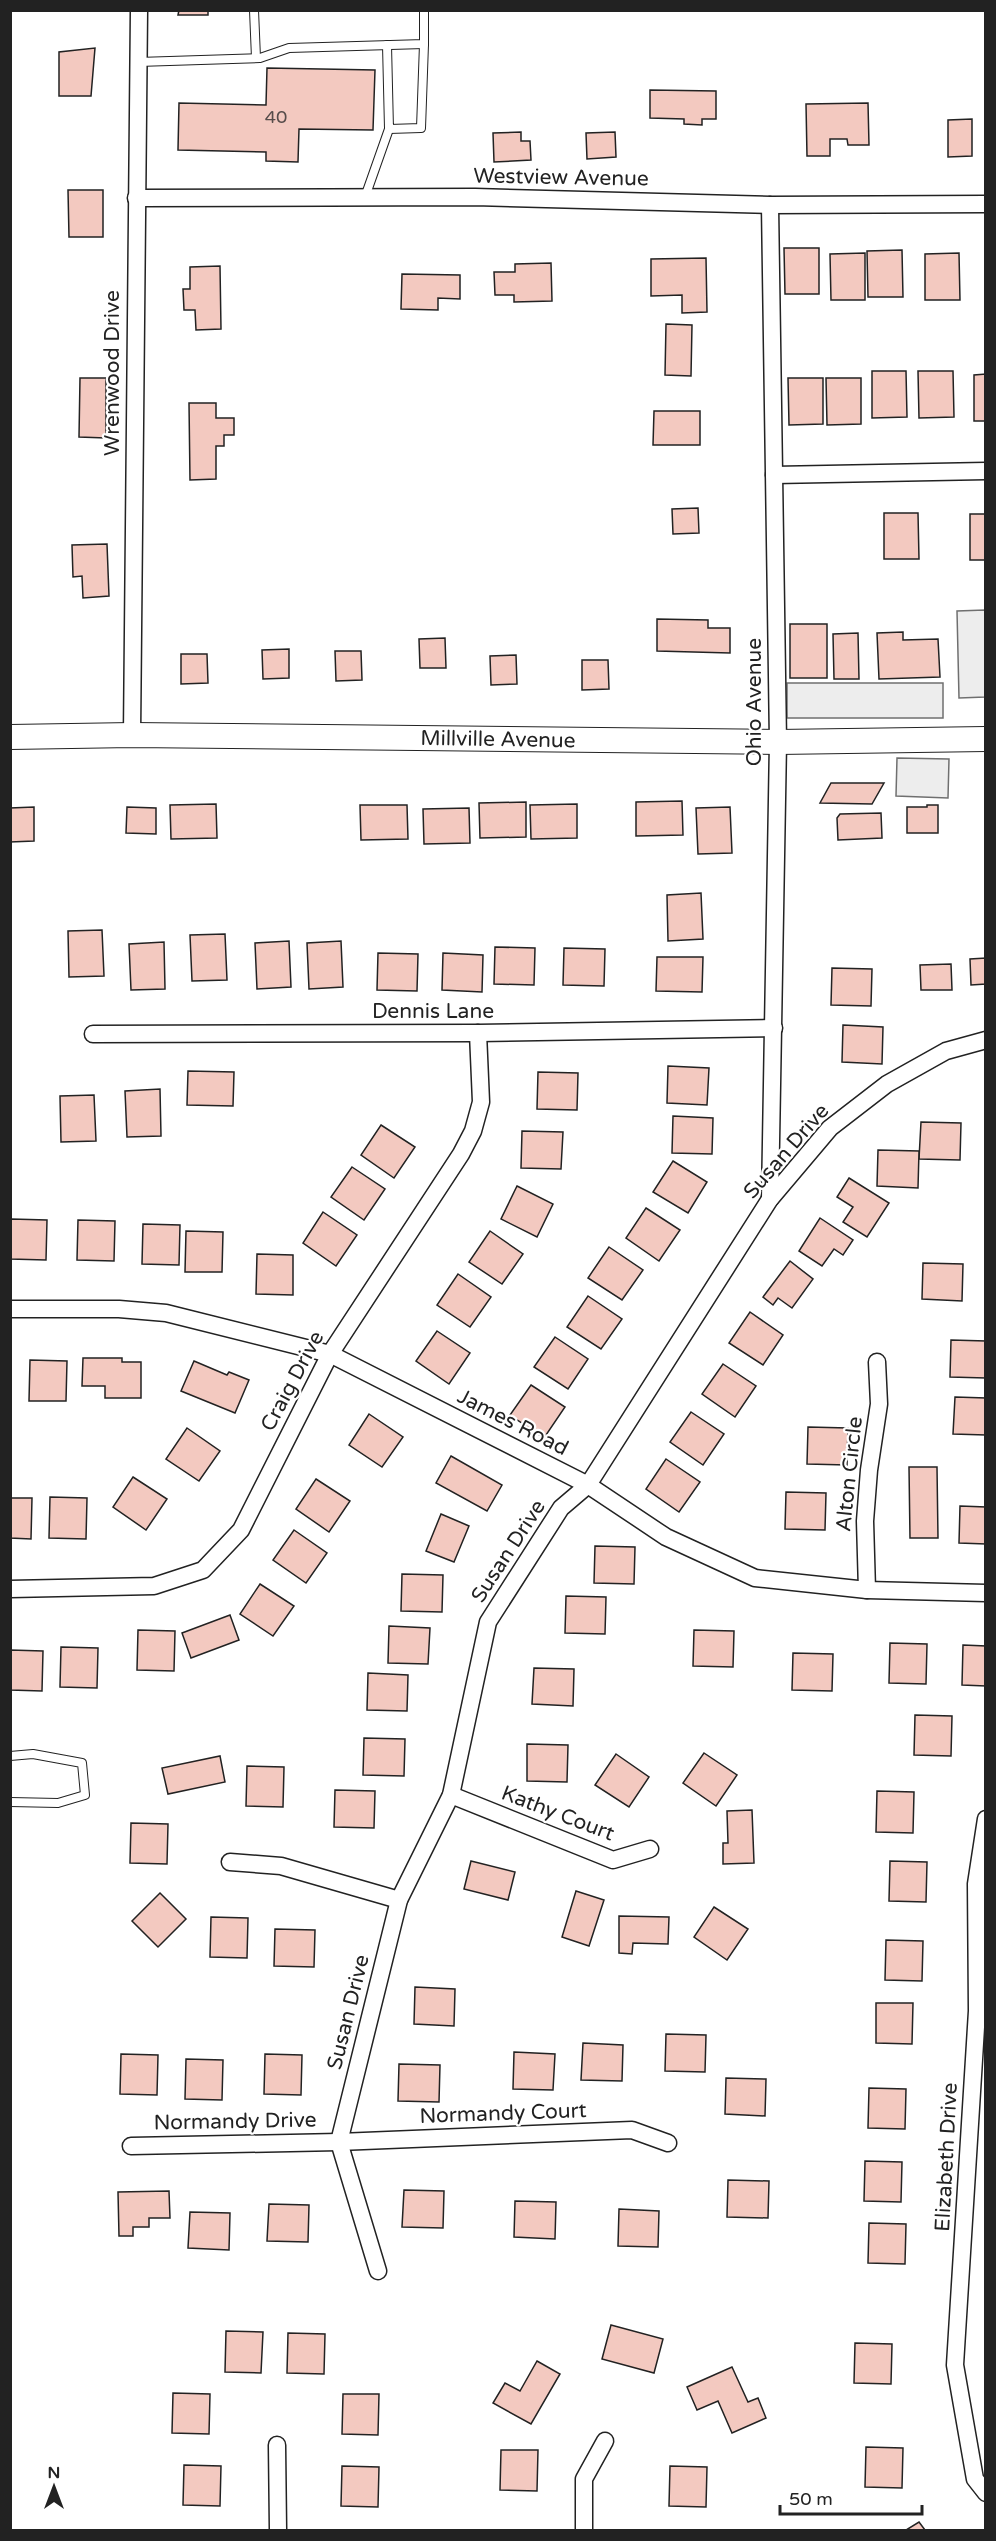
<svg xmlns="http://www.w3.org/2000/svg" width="996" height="2541" font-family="'Varela Round',sans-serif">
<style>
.parking{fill:#ededed;stroke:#6f6f6f;stroke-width:1.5}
.building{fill:#f3c9c0;stroke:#222;stroke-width:1.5}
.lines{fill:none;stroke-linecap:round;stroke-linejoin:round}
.lane-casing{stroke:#222;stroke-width:10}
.street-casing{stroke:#222;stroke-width:19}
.secondary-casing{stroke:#222;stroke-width:26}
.lane{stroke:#fff;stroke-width:8}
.street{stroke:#fff;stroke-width:16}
.secondary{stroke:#fff;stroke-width:24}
.labels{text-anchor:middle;stroke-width:4.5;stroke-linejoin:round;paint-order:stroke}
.number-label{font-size:18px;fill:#564c4a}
.street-label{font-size:21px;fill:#222;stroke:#fff}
</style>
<rect width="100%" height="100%" fill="#fff"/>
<g class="parking">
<polygon points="985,610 985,697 959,698 957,611"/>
<rect x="787" y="683" width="156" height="35"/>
<polygon points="897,758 949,759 948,798 896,796"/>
</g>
<g class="building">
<polygon points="179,10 208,10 208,15 178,15"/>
<polygon points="95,48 91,96 59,96 59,52"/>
<polygon points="267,68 375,70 373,130 299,129 298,162 266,161 266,152 178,150 179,103 266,105"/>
<polygon points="650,90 716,91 716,119 702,119 702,125 684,124 684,119 650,118"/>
<polygon points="868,103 869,145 848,145 847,139 830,139 830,156 807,156 806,104"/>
<polygon points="972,119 972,156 948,157 948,120"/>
<polygon points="521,132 521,141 530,141 531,160 494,162 493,133"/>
<polygon points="615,132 616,157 587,159 586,133"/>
<polygon points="68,190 103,190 103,237 69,237"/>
<polygon points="784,248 819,248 819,294 785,294"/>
<polygon points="902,250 903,297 868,297 867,251"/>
<polygon points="865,253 865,300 831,300 830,254"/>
<polygon points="959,253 960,300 925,300 925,254"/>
<polygon points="706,258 707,312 682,313 682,295 651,296 651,259"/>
<polygon points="551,263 552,301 514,302 514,295 495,295 494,272 515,272 515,264"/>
<polygon points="220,266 221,329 196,330 195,310 184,310 183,289 190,289 190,267"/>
<polygon points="402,274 460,275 460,299 438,298 438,310 401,309"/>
<polygon points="666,324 692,325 691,376 665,375"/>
<polygon points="872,371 906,371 907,417 872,418"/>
<polygon points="918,371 953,371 954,417 919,418"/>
<polygon points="986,374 986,421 974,421 974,375"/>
<polygon points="80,378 106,378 106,438 79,437"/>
<polygon points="788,378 823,378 823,424 789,425"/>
<polygon points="826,378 861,378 861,424 827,425"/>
<polygon points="189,403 216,403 216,418 234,418 234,435 224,435 224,446 216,446 216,479 190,480"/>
<polygon points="654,411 700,411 700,445 653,445"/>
<polygon points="698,508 699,533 673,534 672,509"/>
<polygon points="884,513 918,513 919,559 884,559"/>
<rect x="970" y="514" width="16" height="46"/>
<polygon points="107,544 109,596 83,598 82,576 73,577 72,545"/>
<polygon points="657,619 708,620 708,628 730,628 730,653 657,651"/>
<rect x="790" y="624" width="37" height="54"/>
<polygon points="903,632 903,640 938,639 940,677 879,679 877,633"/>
<polygon points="858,633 859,679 834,679 833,634"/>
<polygon points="445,638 446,668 420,668 419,639"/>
<polygon points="289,649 289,678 263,679 262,650"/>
<polygon points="335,651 361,651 362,680 336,681"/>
<polygon points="181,654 207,654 208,683 181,684"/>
<polygon points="516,655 517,684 491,685 490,656"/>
<polygon points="582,660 608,660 609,689 582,690"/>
<polygon points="831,783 884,783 872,804 820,803"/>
<polygon points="682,801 683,835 636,836 636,802"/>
<polygon points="526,802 526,837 480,838 479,803"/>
<polygon points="216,804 217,838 171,839 170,805"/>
<polygon points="577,804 577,838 531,839 530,805"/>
<polygon points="360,805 407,805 408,839 361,840"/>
<polygon points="927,805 938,805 938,833 907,833 907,807 927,807"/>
<polygon points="34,807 34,841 10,842 10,808"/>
<polygon points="127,807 156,808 156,834 126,833"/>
<polygon points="730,807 732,853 698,854 696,808"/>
<polygon points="469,808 470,843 424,844 423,809"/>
<polygon points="881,813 882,838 838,840 837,818 840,814"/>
<polygon points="701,893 703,939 668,941 667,895"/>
<polygon points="102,930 104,976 69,977 68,931"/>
<polygon points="225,934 227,980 192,981 190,935"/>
<polygon points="289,941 291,987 257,989 255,943"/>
<polygon points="341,941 343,987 309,989 307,943"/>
<polygon points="164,942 165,989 131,990 129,944"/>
<polygon points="495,947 535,948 534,985 494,984"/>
<polygon points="564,948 605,949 604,986 563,985"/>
<polygon points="378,953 418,954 417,991 377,990"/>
<polygon points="443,953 483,955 482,992 442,990"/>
<polygon points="657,957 703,957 702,992 656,991"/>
<polygon points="986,958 986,984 971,985 970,959"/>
<polygon points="951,964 952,990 921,990 920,965"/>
<polygon points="832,968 872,969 871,1006 831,1005"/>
<polygon points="843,1025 883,1027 882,1064 842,1062"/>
<polygon points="668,1066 709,1068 707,1105 667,1103"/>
<polygon points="188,1071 234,1072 233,1106 187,1105"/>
<polygon points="538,1072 578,1073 577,1110 537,1109"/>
<polygon points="160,1089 161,1136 127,1137 125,1091"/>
<polygon points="94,1095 96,1141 61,1142 60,1096"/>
<polygon points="673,1116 713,1118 712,1154 672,1153"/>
<polygon points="921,1122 961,1123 960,1160 919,1159"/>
<polygon points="381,1125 415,1147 394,1178 361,1155"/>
<polygon points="522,1131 563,1132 561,1169 521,1168"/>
<polygon points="878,1150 919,1151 918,1188 877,1186"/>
<polygon points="673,1161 707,1182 688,1213 653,1192"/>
<polygon points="352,1167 385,1189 364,1220 331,1197"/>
<polygon points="849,1178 889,1203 867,1237 843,1222 853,1207 837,1197"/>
<polygon points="517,1186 553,1204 537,1237 501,1219"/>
<polygon points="646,1208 680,1230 659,1261 626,1238"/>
<polygon points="323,1212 357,1235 336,1266 303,1243"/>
<polygon points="820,1218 853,1240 843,1255 834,1249 822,1266 799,1251"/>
<polygon points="11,1219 47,1220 46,1260 10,1259"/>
<polygon points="78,1220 115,1221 114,1261 77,1260"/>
<polygon points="143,1224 180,1225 179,1265 142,1264"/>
<polygon points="186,1231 223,1232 222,1272 185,1272"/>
<polygon points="490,1231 523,1254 502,1284 469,1262"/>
<polygon points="609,1247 643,1270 622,1300 588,1278"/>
<polygon points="257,1254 293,1255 293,1295 256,1294"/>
<polygon points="790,1261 813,1279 792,1308 778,1298 773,1305 763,1297"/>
<polygon points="923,1263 963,1264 962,1301 922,1299"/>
<polygon points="458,1274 491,1297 470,1327 437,1305"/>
<polygon points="588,1296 622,1319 601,1349 567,1327"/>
<polygon points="750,1312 783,1335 763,1365 729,1343"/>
<polygon points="437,1331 470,1353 449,1384 416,1361"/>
<polygon points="555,1337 588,1359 568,1389 534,1367"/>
<polygon points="951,1340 986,1341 986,1378 950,1377"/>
<polygon points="83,1358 122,1358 122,1362 141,1362 141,1398 105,1398 105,1386 82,1386"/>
<polygon points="30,1360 67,1361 66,1401 29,1401"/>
<polygon points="194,1361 227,1375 229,1372 249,1380 235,1413 181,1391"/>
<polygon points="723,1364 756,1386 735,1417 702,1394"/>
<polygon points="531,1385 565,1407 544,1438 510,1415"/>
<polygon points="955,1397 986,1398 986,1435 953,1434"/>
<polygon points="691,1412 724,1434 703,1465 670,1442"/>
<polygon points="369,1414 403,1437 382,1467 349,1445"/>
<polygon points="808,1427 848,1428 847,1465 807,1464"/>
<polygon points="187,1428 220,1451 199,1481 166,1459"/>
<polygon points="451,1456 502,1485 487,1511 436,1483"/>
<polygon points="666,1459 700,1482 679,1512 646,1489"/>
<polygon points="909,1467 937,1467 938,1538 910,1538"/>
<polygon points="133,1477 167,1499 146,1530 113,1507"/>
<polygon points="316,1479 350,1501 329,1532 296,1509"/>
<polygon points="786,1492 826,1493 825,1530 785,1529"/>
<polygon points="50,1497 87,1498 86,1539 49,1538"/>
<polygon points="10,1498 32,1498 31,1539 10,1538"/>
<polygon points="960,1506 986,1507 986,1544 959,1543"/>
<polygon points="441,1514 469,1526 454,1562 426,1551"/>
<polygon points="294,1530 327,1553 306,1583 273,1560"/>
<polygon points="595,1546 635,1547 634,1584 594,1583"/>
<polygon points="402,1574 443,1575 442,1612 401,1611"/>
<polygon points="260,1584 294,1606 273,1636 240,1614"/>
<polygon points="566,1596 606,1597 605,1634 565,1633"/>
<polygon points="230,1615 239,1640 191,1658 182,1633"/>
<polygon points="389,1626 430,1628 428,1664 388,1663"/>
<polygon points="138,1630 175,1631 174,1671 137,1670"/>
<polygon points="694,1630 734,1631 733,1667 693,1666"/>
<polygon points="890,1643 927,1644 926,1684 889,1683"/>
<polygon points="963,1645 986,1646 986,1686 962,1685"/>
<polygon points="61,1647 98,1648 97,1688 60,1687"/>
<polygon points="10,1650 43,1651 42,1691 10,1690"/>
<polygon points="793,1653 833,1654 832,1691 792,1690"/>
<polygon points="534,1668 574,1669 573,1706 532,1704"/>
<polygon points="368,1673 408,1675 407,1711 367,1710"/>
<polygon points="915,1715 952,1716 951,1756 914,1755"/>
<polygon points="364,1738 405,1739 404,1776 363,1775"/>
<polygon points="527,1744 568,1745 567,1782 527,1781"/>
<polygon points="704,1753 737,1775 716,1806 683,1783"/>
<polygon points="616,1754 649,1777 629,1807 595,1785"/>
<polygon points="220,1756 225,1782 168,1794 162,1768"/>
<polygon points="247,1766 284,1767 283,1807 246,1806"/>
<polygon points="335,1790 375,1791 374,1828 334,1827"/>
<polygon points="877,1791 914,1792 913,1833 876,1832"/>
<polygon points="752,1810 754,1863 723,1864 723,1843 728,1843 727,1811"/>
<polygon points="131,1823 168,1824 167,1864 130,1863"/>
<polygon points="471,1861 515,1872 508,1900 464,1889"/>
<polygon points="890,1861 927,1862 926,1902 889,1901"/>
<polygon points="576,1891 604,1900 589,1946 562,1937"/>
<polygon points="160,1893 186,1919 158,1947 132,1921"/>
<polygon points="714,1907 748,1929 727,1960 694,1937"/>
<polygon points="619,1916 669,1917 668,1944 633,1943 632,1954 619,1953"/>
<polygon points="211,1917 248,1918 247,1958 210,1957"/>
<polygon points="275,1929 315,1930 314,1967 274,1966"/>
<polygon points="886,1940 923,1941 922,1981 885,1980"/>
<polygon points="415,1987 455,1989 454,2026 414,2024"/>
<polygon points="876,2003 913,2003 912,2044 876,2043"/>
<polygon points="666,2034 706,2035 705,2072 665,2071"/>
<polygon points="583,2043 623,2045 622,2081 581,2080"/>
<polygon points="514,2052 555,2054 553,2090 513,2089"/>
<polygon points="121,2054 158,2055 157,2095 120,2094"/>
<polygon points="265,2054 302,2055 301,2095 264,2094"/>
<polygon points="186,2059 223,2060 222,2100 185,2099"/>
<polygon points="399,2064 440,2065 439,2102 398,2101"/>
<polygon points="726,2078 766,2079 765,2116 725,2114"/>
<polygon points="869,2088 906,2089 905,2129 868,2128"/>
<polygon points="865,2161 902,2162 901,2202 864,2201"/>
<polygon points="728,2180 769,2181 768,2218 727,2217"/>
<polygon points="404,2190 444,2191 443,2228 402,2227"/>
<polygon points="169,2191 170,2218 149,2218 149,2227 133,2227 133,2236 119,2236 118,2192"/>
<polygon points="515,2201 556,2202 555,2239 514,2237"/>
<polygon points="269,2204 309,2205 308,2242 267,2241"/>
<polygon points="619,2209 659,2211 658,2247 618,2246"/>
<polygon points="190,2212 230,2213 229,2250 188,2248"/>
<polygon points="869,2223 906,2224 905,2264 868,2263"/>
<polygon points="611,2325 663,2339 654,2373 602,2359"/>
<polygon points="226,2331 263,2332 261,2373 225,2372"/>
<polygon points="288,2333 325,2334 324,2374 287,2373"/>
<polygon points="855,2343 892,2344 891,2384 854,2383"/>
<polygon points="537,2361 560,2374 531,2424 493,2403 505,2383 520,2391"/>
<polygon points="732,2367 748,2402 758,2398 766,2418 732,2433 718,2401 697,2410 687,2387"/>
<polygon points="173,2393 210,2394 209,2434 172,2433"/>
<polygon points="343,2394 379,2394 378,2435 342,2434"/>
<polygon points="866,2447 903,2448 902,2488 865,2487"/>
<polygon points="501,2450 538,2450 537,2491 500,2490"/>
<polygon points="184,2465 221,2466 220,2506 183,2505"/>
<polygon points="342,2466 379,2467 378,2507 341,2506"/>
<polygon points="670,2466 707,2467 706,2507 669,2506"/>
<polygon points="919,2522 925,2530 906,2530"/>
</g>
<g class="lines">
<defs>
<g id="lane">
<polyline points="254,10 256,58"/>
<polyline points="387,45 389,129 421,128 424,44"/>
<polyline points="138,62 260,58 289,48 424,44 424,10"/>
<polyline points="365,197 389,129"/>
<polyline points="10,1756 33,1754 82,1763 85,1795 58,1803 10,1802"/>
</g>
<g id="street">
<polyline points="136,198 475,197 770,205 986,204"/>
<polyline points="770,205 778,742 770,1199"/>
<polyline points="774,475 986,471"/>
<polyline points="132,735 139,10"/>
<polyline points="93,1034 478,1033 774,1028"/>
<polyline points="10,1309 119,1309 166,1313 330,1354 588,1485 666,1537 755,1578 867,1590 986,1593"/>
<polyline points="10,1589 154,1586 203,1570 241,1530 330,1354 461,1154 473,1131 481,1102 478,1033"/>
<polyline points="867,1590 865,1521 869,1470 879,1404 877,1362"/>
<polyline points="451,1795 613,1860 650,1849"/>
<polyline points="986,1819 976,1884 977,2011 955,2365 975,2479 986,2493"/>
<polyline points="230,1862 281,1866 399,1900"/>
<polyline points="131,2146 339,2142 632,2130 668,2143"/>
<polyline points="378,2271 339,2142 399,1900 451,1795 488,1622 561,1508 588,1485 770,1199 830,1128 887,1084 946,1051 986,1040"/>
<polyline points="277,2445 278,2530"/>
<polyline points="584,2530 584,2479 605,2441"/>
</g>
<polyline id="secondary" points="10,737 132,735 778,742 986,739"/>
</defs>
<use href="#lane" class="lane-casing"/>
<use href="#street" class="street-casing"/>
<use href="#secondary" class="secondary-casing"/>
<use href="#lane" class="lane"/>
<use href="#street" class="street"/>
<use href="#secondary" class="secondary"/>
</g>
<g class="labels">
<g class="number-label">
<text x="276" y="123">40</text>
</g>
<g class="street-label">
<text transform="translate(561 177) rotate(1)" y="7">Westview Avenue</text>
<text transform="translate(112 373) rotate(-90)" y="7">Wrenwood Drive</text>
<text transform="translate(754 702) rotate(-90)" y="7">Ohio Avenue</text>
<text transform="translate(498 739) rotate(1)" y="7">Millville Avenue</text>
<text x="433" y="1018">Dennis Lane</text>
<text transform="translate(786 1151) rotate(-49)" y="7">Susan Drive</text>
<text transform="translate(292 1381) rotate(-62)" y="7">Craig Drive</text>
<text transform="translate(513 1422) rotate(27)" y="7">James Road</text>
<text transform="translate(849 1474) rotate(-84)" y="7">Alton Circle</text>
<text transform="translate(508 1551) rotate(-57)" y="7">Susan Drive</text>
<text transform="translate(558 1813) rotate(21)" y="7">Kathy Court</text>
<text transform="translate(348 2012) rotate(-76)" y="7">Susan Drive</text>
<text transform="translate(503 2113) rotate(-2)" y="7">Normandy Court</text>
<text transform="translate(235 2121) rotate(-1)" y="7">Normandy Drive</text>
<text transform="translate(946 2157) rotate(-87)" y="7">Elizabeth Drive</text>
</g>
</g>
<rect width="996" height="2541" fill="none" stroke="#222222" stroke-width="24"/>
<g transform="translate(54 2487)" stroke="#ffffff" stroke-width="4.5" paint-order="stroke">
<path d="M0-4.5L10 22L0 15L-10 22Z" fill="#222222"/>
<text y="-9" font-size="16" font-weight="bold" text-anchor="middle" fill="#222222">N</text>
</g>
<path d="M780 2505v9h142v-9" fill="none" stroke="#222222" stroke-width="3"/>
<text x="789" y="2505" font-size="18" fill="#222222" stroke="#ffffff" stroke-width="4.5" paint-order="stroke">50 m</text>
</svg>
